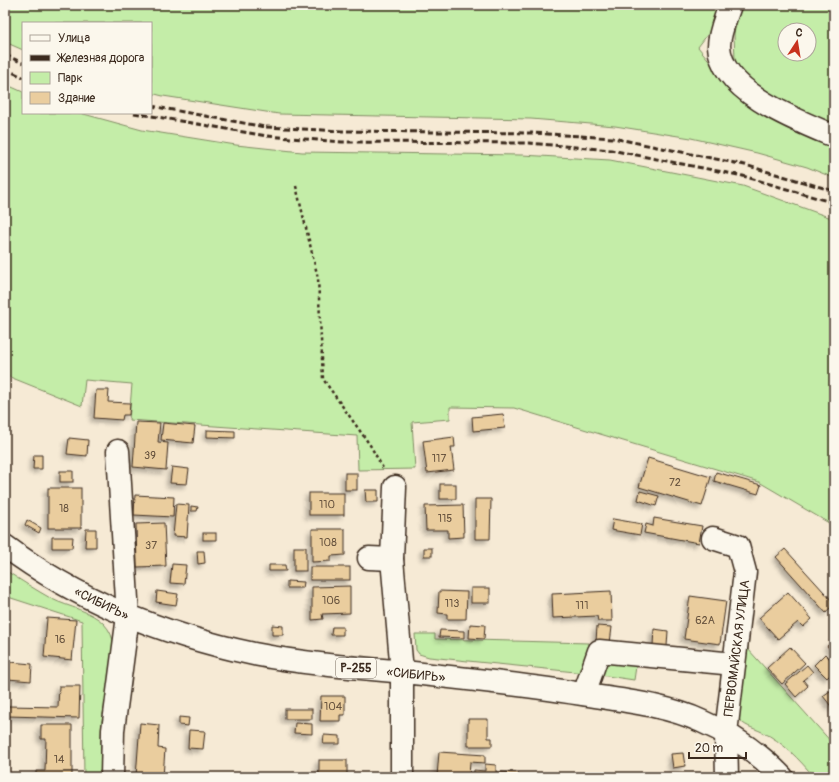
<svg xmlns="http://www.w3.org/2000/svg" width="839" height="782" font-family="Pangolin,sans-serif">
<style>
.green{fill:#c4eda8;stroke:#808c63;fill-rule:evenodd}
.building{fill:#eacd9e;stroke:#3b2a1e;filter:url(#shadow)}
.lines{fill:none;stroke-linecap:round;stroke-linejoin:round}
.minor-casing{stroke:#3b2a1e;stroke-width:25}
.highway-casing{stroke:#3b2a1e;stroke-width:25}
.path{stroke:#3b2a1e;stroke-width:2.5;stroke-dasharray:3 3;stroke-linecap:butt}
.minor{stroke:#fbf7ec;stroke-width:22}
.highway{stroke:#fbf7ec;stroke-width:22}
.rail{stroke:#3b2a1e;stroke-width:3;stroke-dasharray:6 3;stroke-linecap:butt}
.labels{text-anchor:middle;stroke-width:4;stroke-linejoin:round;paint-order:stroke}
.number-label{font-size:11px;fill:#67533e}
.shield{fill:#fbf7ec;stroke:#75685c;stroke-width:1}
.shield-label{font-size:12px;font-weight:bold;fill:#3b2a1e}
.street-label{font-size:13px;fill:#3b2a1e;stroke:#fbf7ec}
</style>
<defs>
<filter id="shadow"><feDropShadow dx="-3.5" dy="3.5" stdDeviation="2" flood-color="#0004"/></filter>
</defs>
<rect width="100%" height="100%" fill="#f6ead5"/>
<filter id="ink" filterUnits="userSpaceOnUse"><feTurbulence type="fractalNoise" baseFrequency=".025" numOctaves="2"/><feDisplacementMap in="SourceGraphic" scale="8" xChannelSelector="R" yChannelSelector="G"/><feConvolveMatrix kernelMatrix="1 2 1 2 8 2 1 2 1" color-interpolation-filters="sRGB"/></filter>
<g filter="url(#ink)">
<g class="green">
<polygon points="5,5 723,5 711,30 698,47 722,76 834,143 834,178 807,167 757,153 691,138 615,126 531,119 279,114 163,96 151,93 151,23 23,23 23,50 5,42"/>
<path d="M740 5H834V131L746 82 735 60 734 34ZM785 30H809V54H785Z"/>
<polygon points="5,84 23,92 23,113 80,113 142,130 236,145 302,152 522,155 610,160 743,186 834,219 834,526 759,482 514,408 450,407 450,419 412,422 415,469 358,470 357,436 129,420 132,384 85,380 82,406 5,375"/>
<path d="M5 570C20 580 36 590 52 599 68 607 92 611 104 624 128 649 104 694 102 722 100 740 101 759 101 777H84L82 621 5 596Z"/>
<path d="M754 576 748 649 834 745V777H814C800 760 782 741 762 732 754 728 742 726 738 717Z"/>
<polygon points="415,634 435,634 435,639 589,643 585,673 429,657 419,654 416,650"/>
<polygon points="605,644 639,646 634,680 600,675"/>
</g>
<g class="building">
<polygon points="96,390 109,390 108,402 130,403 129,415 123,415 122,420 94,418"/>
<polygon points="503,414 505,428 473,431 472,417"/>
<polygon points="136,422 160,423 158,442 168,443 166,470 133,467"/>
<polygon points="163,423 195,426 193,443 161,440"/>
<polygon points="207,430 235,431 235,438 207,437"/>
<polygon points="454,437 455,447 451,447 454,470 427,473 423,441"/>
<polygon points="69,438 88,440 87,456 67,454"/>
<polygon points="34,455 42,455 42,469 33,469"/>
<polygon points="648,458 711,477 702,506 639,487"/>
<polygon points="172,467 189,469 187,484 170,483"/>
<rect x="60" y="471" width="13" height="11"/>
<polygon points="716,472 761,485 758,494 714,481"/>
<rect x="345" y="473" width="12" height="17"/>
<rect x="440" y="484" width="16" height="15"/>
<rect x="48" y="488" width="33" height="40"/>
<polygon points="365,490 378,490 378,502 366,502"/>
<polygon points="640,491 659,496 656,506 638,500"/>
<rect x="309" y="493" width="35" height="22"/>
<polygon points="135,495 174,497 173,517 134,515"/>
<polygon points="475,499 491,499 490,539 475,539"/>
<polygon points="176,504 189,505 187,537 173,536"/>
<polygon points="463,505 464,537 448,538 448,530 426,530 425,506"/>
<polygon points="191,506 198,507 197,511 191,511"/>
<polygon points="654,518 702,526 699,543 644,533 646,524 653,526"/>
<polygon points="613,519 642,524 640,535 611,530"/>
<polygon points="27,520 41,528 39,533 25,525"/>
<polygon points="164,523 166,566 137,567 136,524"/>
<polygon points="86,529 96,529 96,547 85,547"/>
<polygon points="312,529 345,529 345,555 331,556 331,561 312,562"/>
<rect x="203" y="533" width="13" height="7"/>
<polygon points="52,537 73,537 72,548 52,548"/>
<rect x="294" y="547" width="12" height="24"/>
<rect x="424" y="548" width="8" height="8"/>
<polygon points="785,549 834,603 826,613 776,557"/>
<polygon points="197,551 204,551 205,563 198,564"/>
<polygon points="172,564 186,565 184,584 170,583"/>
<polygon points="269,565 285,565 286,571 269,571"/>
<rect x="310" y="567" width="40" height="13"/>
<polygon points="287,581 304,582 303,588 287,588"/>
<polygon points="350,586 350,613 322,614 323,619 312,620 312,587"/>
<rect x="471" y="588" width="19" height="15"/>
<polygon points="157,591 178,594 176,605 156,602"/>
<polygon points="439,591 467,592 466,619 447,619 447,614 438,613"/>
<polygon points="611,591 612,621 598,621 597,616 553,618 552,594"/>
<polygon points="788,592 812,619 803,627 798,622 778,639 759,618"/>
<polygon points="690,596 726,601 720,644 684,639"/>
<polygon points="47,618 76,620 72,660 44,657"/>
<polygon points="470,624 485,625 484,639 469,638"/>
<polygon points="272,625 283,626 283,635 272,635"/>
<polygon points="597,626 612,627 610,643 596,642"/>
<polygon points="332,627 343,627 343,635 331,635"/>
<polygon points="654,629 668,631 667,646 653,645"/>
<polygon points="440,630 464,631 464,638 439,637"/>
<polygon points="834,640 834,654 827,646"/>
<polygon points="790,647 805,663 782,684 767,668"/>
<polygon points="825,654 834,663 834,671 827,678 814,665"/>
<polygon points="10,662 32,664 31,681 8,679"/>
<polygon points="807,665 813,672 803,680 808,686 796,697 785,684"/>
<polygon points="59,686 80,686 79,718 8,716 8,706 58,707"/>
<polygon points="834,688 834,710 823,696"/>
<polygon points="321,696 345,696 345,715 340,715 340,721 320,721"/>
<rect x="285" y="709" width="27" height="10"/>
<polygon points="179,717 189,718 188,726 179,725"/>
<polygon points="468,719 488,719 488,738 492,738 492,746 468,746"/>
<polygon points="140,723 159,725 158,748 165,749 163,777 136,777"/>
<polygon points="295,723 312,724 312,734 294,733"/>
<polygon points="41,725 72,725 72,777 36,777 36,771 45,771 46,739 41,739"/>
<polygon points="189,730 205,731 203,749 188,748"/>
<polygon points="324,735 340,736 340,744 323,744"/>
<polygon points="439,752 485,755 485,763 470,762 469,777 437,777"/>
<polygon points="683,753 685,766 673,768 671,754"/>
<rect x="319" y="760" width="28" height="17"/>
<polygon points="485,764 496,765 496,772 519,773 518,777 474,777 474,770 485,771"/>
</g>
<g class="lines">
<defs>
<g id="minor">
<path d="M730 5C726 18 719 32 719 46 721 92 798 121 834 136"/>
<polyline points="395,487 392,559 402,672 402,777"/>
<polyline points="713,538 738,546 745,572 726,733 727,777"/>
<polyline points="369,558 392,559"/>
<polyline points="584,694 599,651 734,664"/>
<polyline points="112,777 113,730 128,616 118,451"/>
</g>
<path id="highway" d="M5 546C79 601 164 635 254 654 300 663 347 667 394 671 458 678 523 684 588 695 625 701 666 705 701 721 731 734 759 753 782 777"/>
</defs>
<use href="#minor" class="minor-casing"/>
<use href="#highway" class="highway-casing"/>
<polyline class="path" points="296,186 318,278 323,379 370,445 384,470"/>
<use href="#minor" class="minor"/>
<use href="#highway" class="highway"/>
<g class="rail">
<polyline points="5,55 23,63"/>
<polyline points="5,69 23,77"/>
<polyline points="151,106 265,127 342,131 532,133 613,138 745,165 834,191"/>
<polyline points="134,113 267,136 342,142 529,143 611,150 743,176 834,203"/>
</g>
</g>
</g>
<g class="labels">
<g class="number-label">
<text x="150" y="459">39</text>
<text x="439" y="462">117</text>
<text x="675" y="486">72</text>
<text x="327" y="508">110</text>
<text x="64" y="512">18</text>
<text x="445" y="522">115</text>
<text x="328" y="546">108</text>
<text x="151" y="549">37</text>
<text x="331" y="604">106</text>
<text x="452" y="607">113</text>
<text x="582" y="609">111</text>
<text x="705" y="624">62А</text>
<text x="60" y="643">16</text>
<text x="333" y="710">104</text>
<text x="59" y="763">14</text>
</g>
<rect class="shield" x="336" y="658" width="40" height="20" rx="3"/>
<g class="shield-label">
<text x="356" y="672">Р-255</text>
</g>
<g class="street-label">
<text transform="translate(102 603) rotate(26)" y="5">«СИБИРЬ»</text>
<text transform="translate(736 648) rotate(-83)" y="5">ПЕРВОМАЙСКАЯ УЛИЦА</text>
<text transform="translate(416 674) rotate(6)" y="5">«СИБИРЬ»</text>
</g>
</g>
<rect width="839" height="782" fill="none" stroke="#fbf7ec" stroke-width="20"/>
<rect x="10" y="10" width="819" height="762" fill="none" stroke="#3b2a1e" stroke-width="1.5" filter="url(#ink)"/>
<rect x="22" y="22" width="130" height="92" fill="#fbf7ec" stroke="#aea59a"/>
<rect x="30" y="35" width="20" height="6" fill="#fbf7ec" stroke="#aea59a"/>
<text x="58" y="42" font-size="12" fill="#3b2a1e">Улица</text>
<rect x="30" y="55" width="20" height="6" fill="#3b2a1e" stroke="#aea59a"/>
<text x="58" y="62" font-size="12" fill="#3b2a1e">Железная дорога</text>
<rect x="30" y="72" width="20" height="12" fill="#c4eda8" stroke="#aea59a"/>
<text x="58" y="82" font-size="12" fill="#3b2a1e">Парк</text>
<rect x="30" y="92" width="20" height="12" fill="#eacd9e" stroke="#aea59a"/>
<text x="58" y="102" font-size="12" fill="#3b2a1e">Здание</text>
<g transform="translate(797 42) rotate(12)"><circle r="19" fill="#fbf7ec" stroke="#aea59a"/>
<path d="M0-3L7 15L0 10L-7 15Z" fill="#c8321e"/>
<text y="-6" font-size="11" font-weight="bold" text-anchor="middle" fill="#3b2a1e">С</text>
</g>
<path d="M689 752v6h57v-6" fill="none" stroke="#3b2a1e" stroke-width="2"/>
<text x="695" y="752" font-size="12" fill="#3b2a1e" stroke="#fbf7ec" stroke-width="3" paint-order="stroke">20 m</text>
</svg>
